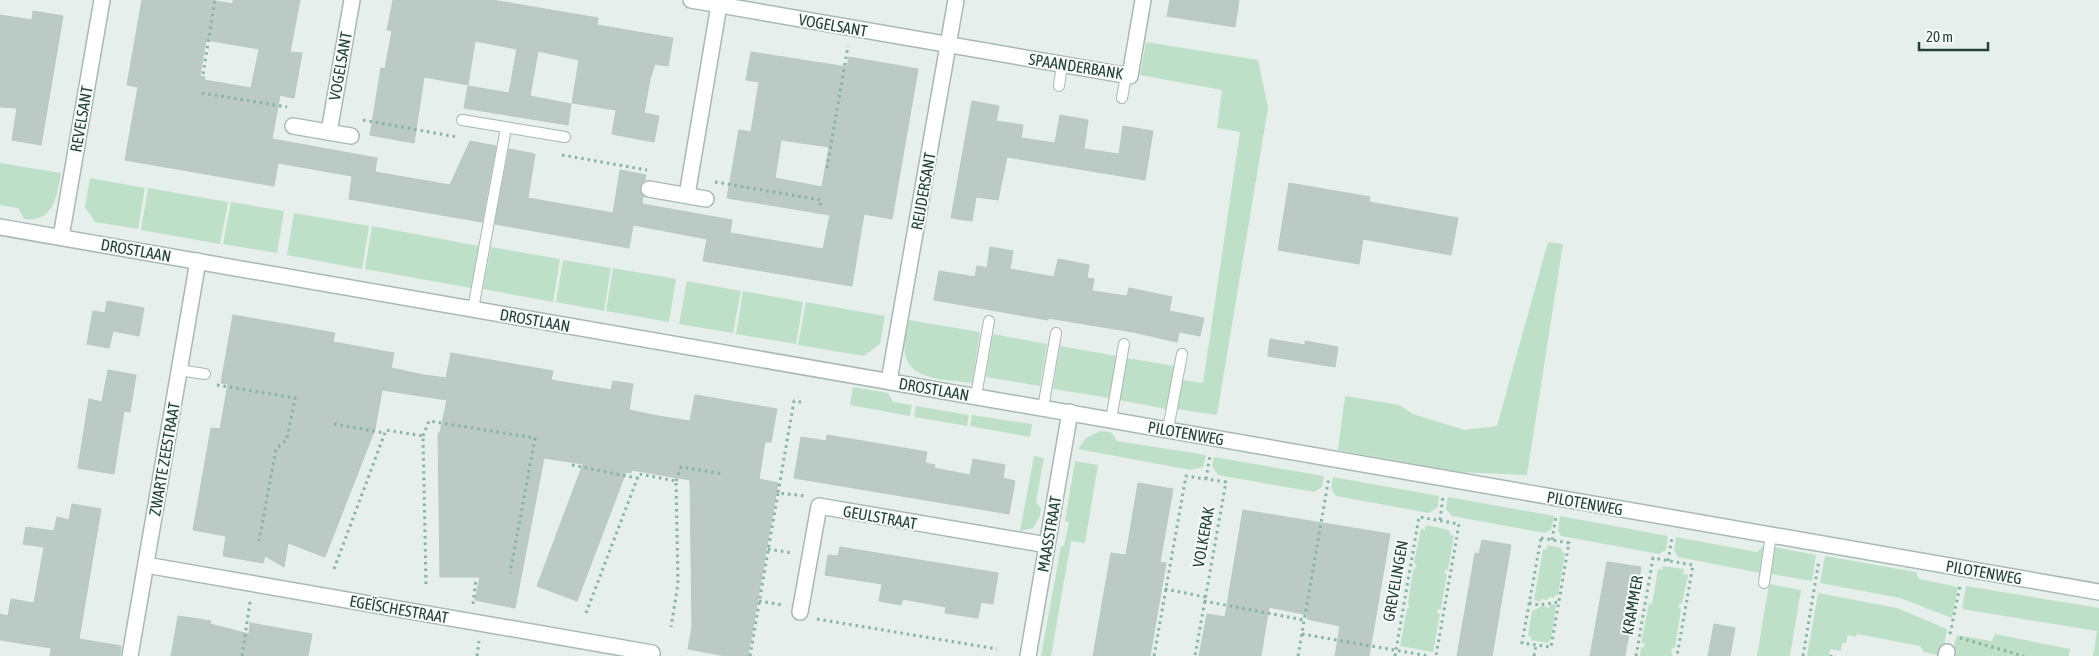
<svg xmlns="http://www.w3.org/2000/svg" width="2099" height="656" font-family="'Asap Condensed',sans-serif">
<style>
.green{fill:#bfe0c8}
.building{fill:#bbcac4;stroke:#b8c9c2;fill-rule:evenodd}
.lines{fill:none;stroke-linecap:round;stroke-linejoin:round}
.service-casing{stroke:#a8b8b2;stroke-width:12}
.minor-casing{stroke:#a8b8b2;stroke-width:18}
.tertiary-casing{stroke:#a8b8b2;stroke-width:18}
.path{stroke:#86b3a5;stroke-width:3;stroke-dasharray:2.5 4;stroke-linecap:butt}
.service{stroke:#fff;stroke-width:10}
.minor{stroke:#fff;stroke-width:15}
.tertiary{stroke:#fff;stroke-width:15}
.labels{text-anchor:middle;stroke-width:4;stroke-linejoin:round;paint-order:stroke}
.street-label{font-size:16px;fill:#24423a;stroke:#f7fbf9}
</style>
<rect width="100%" height="100%" fill="#e6efeb"/>
<g class="green">
<polygon points="1146,42 1258,60 1268,108 1217,415 1177,409 1182,380 1203,383 1240,132 1217,128 1222,90 1140,75"/>
<path d="M0 163 61 173C57 196 54 223 24 219L18 208 0 205Z"/>
<polygon points="90,178 145,188 138,229 95,222 85,207"/>
<polygon points="148,188 228,202 220,244 141,230"/>
<polygon points="231,202 284,211 277,253 223,244"/>
<polygon points="294,213 369,226 362,269 287,255"/>
<polygon points="372,226 479,246 471,288 365,269"/>
<polygon points="1548,242 1563,244 1527,475 1459,472 1338,450 1345,396 1399,405 1413,414 1464,430 1497,426"/>
<polygon points="491,247 560,259 553,302 483,289"/>
<polygon points="563,260 611,268 604,311 556,302"/>
<polygon points="613,268 676,279 669,322 606,311"/>
<polygon points="687,281 741,291 733,333 679,324"/>
<polygon points="743,291 803,302 796,344 736,334"/>
<polygon points="806,302 885,316 880,344 864,356 798,345"/>
<path d="M909 320 980 332 972 383C951 380 910 381 905 355 903 344 907 331 909 320Z"/>
<polygon points="993,334 1047,344 1040,386 986,377"/>
<polygon points="1060,346 1117,356 1110,398 1053,389"/>
<polygon points="1127,358 1174,366 1166,409 1119,400"/>
<polygon points="853,387 888,393 893,402 912,405 910,416 850,405"/>
<polygon points="916,406 969,415 967,426 914,417"/>
<polygon points="972,415 1032,424 1030,437 970,426"/>
<polygon points="1100,431 1111,432 1117,441 1206,455 1203,467 1190,470 1078,449 1086,438"/>
<polygon points="1034,456 1044,458 1036,502 1041,508 1040,516 1033,528 1020,531"/>
<polygon points="1214,457 1324,476 1322,487 1314,492 1218,475 1212,466"/>
<polygon points="1075,461 1098,465 1085,543 1071,541 1051,656 1041,656 1061,546 1064,546 1069,522 1065,521"/>
<polygon points="1333,477 1439,496 1438,507 1429,513 1336,496 1331,488"/>
<polygon points="1448,497 1554,516 1551,530 1545,533 1452,516 1446,509"/>
<polygon points="1560,516 1668,536 1666,550 1659,554 1561,536 1558,531"/>
<polygon points="1426,525 1449,530 1450,534 1454,536 1448,569 1445,570 1444,573 1447,574 1441,609 1438,609 1437,613 1440,614 1433,652 1400,646 1407,608 1409,608 1408,603 1413,570 1417,566 1414,562 1421,529 1425,530"/>
<polygon points="1676,537 1757,552 1764,545 1760,573 1678,557 1674,550"/>
<polygon points="1547,545 1562,548 1562,552 1565,553 1558,595 1555,595 1554,598 1549,597 1548,600 1541,599 1540,602 1534,600 1543,549 1547,550"/>
<polygon points="1774,547 1816,555 1812,581 1771,574"/>
<polygon points="1825,556 1916,572 1919,579 1958,587 1952,618 1900,598 1820,583"/>
<polygon points="1663,566 1684,569 1683,574 1688,575 1682,604 1679,604 1679,608 1681,609 1675,648 1672,648 1671,652 1673,656 1640,656 1641,647 1644,647 1645,643 1641,643 1649,603 1652,604 1658,569 1662,570"/>
<polygon points="1769,584 1801,590 1790,656 1757,656"/>
<polygon points="1966,586 2099,608 2099,656 2093,656 2097,631 1962,609"/>
<polygon points="1818,593 1897,608 1947,629 1942,656 1924,652 1920,646 1857,634 1856,637 1848,635 1846,643 1842,643 1841,651 1830,649 1829,656 1807,656"/>
<polygon points="1550,604 1556,605 1551,640 1547,643 1531,640 1531,637 1528,636 1532,611 1542,606 1549,608"/>
<polygon points="1995,634 2070,649 2069,656 1951,656 1957,635 1992,641"/>
</g>
<g class="building">
<path d="M142 0H210L233 4V0H300L290 52 302 53 294 98 280 95 272 139 377 158 375 172 450 185 470 141 496 146 482 222 349 199 352 176 278 163 274 186 125 160 138 87 127 85ZM206 40 259 49 251 88 204 80 205 77 200 76Z"/>
<polygon points="393,0 492,0 598,18 597,25 673,38 668,66 655,64 650,79 644,113 659,116 654,142 612,134 616,110 572,103 579,60 538,51 530,96 571,104 568,125 464,108 468,86 509,93 517,49 475,41 468,85 424,77 414,143 370,135 381,68 385,69 392,31 387,30"/>
<polygon points="1170,0 1239,0 1235,27 1167,16"/>
<polygon points="33,11 63,16 41,145 12,140 17,108 0,107 0,15 32,20"/>
<path d="M751 52 847 67 849 57 918 69 892 219 864 214 852 286 703 261 707 239 660 230 633 225 629 248 495 224 509 149 535 154 528 198 613 213 620 170 646 175 645 180 640 188 643 196 642 204 732 220 730 233 823 249 830 215 727 198 739 130 751 132 759 82 746 80ZM781 140 829 147 822 187 775 178Z"/>
<polygon points="972,101 999,106 996,121 1023,125 1021,138 1055,143 1060,115 1088,120 1084,149 1119,154 1123,126 1153,131 1145,180 1007,157 998,200 976,197 972,221 951,218"/>
<polygon points="1289,183 1370,197 1369,202 1458,218 1451,255 1363,239 1359,264 1278,250"/>
<polygon points="990,247 1013,251 1010,269 1054,277 1058,259 1069,261 1089,265 1087,278 1094,279 1092,291 1127,296 1129,288 1172,297 1169,311 1204,318 1200,336 1179,332 1177,342 1133,332 1048,318 1048,320 934,300 939,271 975,277 977,266 987,268"/>
<polygon points="107,301 144,308 139,336 113,331 109,348 87,344 93,311 105,313"/>
<polygon points="233,315 335,333 333,342 394,353 391,368 424,375 446,378 451,353 553,371 551,380 611,390 613,381 633,384 629,410 658,416 690,421 695,395 777,409 771,442 765,442 759,479 778,483 748,656 726,656 688,649 692,627 690,480 632,470 631,473 626,472 577,601 537,586 583,464 544,458 515,608 475,600 480,577 440,577 438,433 440,433 447,400 382,390 375,429 325,557 288,543 284,567 265,556 263,563 223,556 226,536 193,530 211,428 220,429 228,384 221,383"/>
<polygon points="1270,339 1305,345 1305,341 1338,347 1335,367 1268,356"/>
<polygon points="108,370 136,375 130,412 124,411 114,474 78,468 89,399 102,402"/>
<polygon points="827,435 927,452 925,463 935,465 934,468 970,475 973,459 1005,465 1003,478 1015,481 1009,514 794,478 801,437 826,441"/>
<polygon points="1138,483 1173,489 1160,562 1166,563 1150,656 1093,656 1111,553 1126,555"/>
<polygon points="72,504 101,509 79,639 121,646 120,656 50,656 51,648 0,640 0,614 8,616 11,599 34,603 44,547 23,544 26,527 54,531 57,517 69,520"/>
<polygon points="1243,510 1390,534 1369,656 1335,656 1340,626 1307,619 1308,615 1269,607 1261,656 1199,656 1207,614 1225,617"/>
<polygon points="1482,540 1511,545 1492,656 1457,656 1475,553 1479,554"/>
<polygon points="840,547 998,573 993,604 981,602 978,618 945,613 946,607 903,599 901,605 879,601 882,584 825,575 828,555 838,556"/>
<polygon points="1607,562 1641,567 1625,656 1590,656"/>
<polygon points="178,616 211,621 210,624 249,634 250,623 312,634 308,656 171,656"/>
<polygon points="1714,624 1735,628 1730,656 1708,656"/>
</g>
<g class="lines">
<defs>
<g id="service">
<polyline points="1059,86 1062,65"/>
<polyline points="1122,98 1126,76"/>
<polyline points="462,120 565,137"/>
<polyline points="473,309 506,128"/>
<polyline points="179,370 205,374"/>
<polyline points="976,396 989,321"/>
<polyline points="1043,408 1056,333"/>
<polyline points="1111,420 1124,344"/>
<polyline points="1168,429 1182,354"/>
<polyline points="1764,583 1771,535"/>
</g>
<g id="minor">
<polyline points="691,0 1130,76 1143,0"/>
<polyline points="293,126 351,136"/>
<polyline points="329,132 352,0"/>
<polyline points="649,189 706,199"/>
<polyline points="687,195 719,5"/>
<polyline points="61,237 102,0"/>
<polyline points="889,381 956,0"/>
<polyline points="146,565 652,653 651,656"/>
<polyline points="800,612 819,506 1047,545"/>
<polyline points="130,656 198,261"/>
<polyline points="1028,656 1070,412"/>
<polyline points="1946,656 1947,652"/>
</g>
<polyline id="tertiary" points="0,227 2099,592"/>
</defs>
<use href="#service" class="service-casing"/>
<use href="#minor" class="minor-casing"/>
<use href="#tertiary" class="tertiary-casing"/>
<g class="path">
<polyline points="203,74 215,0"/>
<polyline points="202,93 287,107"/>
<polyline points="363,120 457,137"/>
<polyline points="562,155 647,170"/>
<polyline points="827,168 848,46"/>
<polyline points="715,182 821,200 820,209"/>
<polyline points="217,385 295,398 287,439 276,449 259,541"/>
<polyline points="801,402 794,401 778,493 805,496"/>
<polyline points="334,424 385,433"/>
<polyline points="423,436 429,421 535,438 510,573"/>
<polyline points="572,465 637,478"/>
<polyline points="1206,479 1210,455"/>
<polyline points="676,481 681,467 724,474"/>
<polyline points="1440,520 1443,496"/>
<polygon points="1541,538 1569,543 1551,647 1522,643"/>
<polyline points="1552,540 1556,516"/>
<polyline points="768,549 792,553"/>
<polyline points="1668,561 1672,537"/>
<polyline points="334,569 386,430 423,436 426,585"/>
<polyline points="1165,589 1205,597"/>
<polyline points="759,601 783,605"/>
<polyline points="1204,601 1304,620"/>
<polyline points="1529,603 1539,605 1559,602"/>
<polyline points="473,604 476,579"/>
<polyline points="586,613 639,474 676,481 678,584 671,627"/>
<polyline points="817,619 997,649"/>
<polyline points="1302,634 1429,656"/>
<polyline points="1950,634 1960,586"/>
<polyline points="1960,638 2024,656"/>
<polyline points="242,656 250,602"/>
<polyline points="477,656 479,641"/>
<polyline points="750,656 778,493"/>
<polyline points="1154,656 1186,476 1226,482 1195,656"/>
<polyline points="1298,656 1329,477"/>
<polyline points="1395,656 1419,517 1459,524 1436,656"/>
<polyline points="1534,656 1536,645"/>
<polyline points="1636,656 1653,558 1693,565 1677,656"/>
<polyline points="1803,656 1819,560"/>
<polyline points="1831,656 1831,655"/>
</g>
<use href="#service" class="service"/>
<use href="#minor" class="minor"/>
<use href="#tertiary" class="tertiary"/>
</g>
<g class="labels">
<g class="street-label">
<text transform="translate(833 25) rotate(10)" y="6">VOGELSANT</text>
<text transform="translate(340 66) rotate(-80)" y="6">VOGELSANT</text>
<text transform="translate(1076 66) rotate(9)" y="6">SPAANDERBANK</text>
<text transform="translate(81 119) rotate(-80)" y="6">REVELSANT</text>
<text transform="translate(923 191) rotate(-80)" y="6">REIJDERSANT</text>
<text transform="translate(136 250) rotate(10)" y="6">DROSTLAAN</text>
<text transform="translate(535 320) rotate(10)" y="6">DROSTLAAN</text>
<text transform="translate(934 389) rotate(10)" y="6">DROSTLAAN</text>
<text transform="translate(1186 433) rotate(10)" y="6">PILOTENWEG</text>
<text transform="translate(164 459) rotate(-80)" y="6">ZWARTE ZEESTRAAT</text>
<text transform="translate(1585 503) rotate(10)" y="6">PILOTENWEG</text>
<text transform="translate(880 517) rotate(10)" y="6">GEULSTRAAT</text>
<text transform="translate(1049 534) rotate(-80)" y="6">MAASSTRAAT</text>
<text transform="translate(1203 537) rotate(-80)" y="6">VOLKERAK</text>
<text transform="translate(1984 572) rotate(10)" y="6">PILOTENWEG</text>
<text transform="translate(1395 581) rotate(-80)" y="6">GREVELINGEN</text>
<text transform="translate(1632 605) rotate(-80)" y="6">KRAMMER</text>
<text transform="translate(399 609) rotate(10)" y="6">EGEÏSCHESTRAAT</text>
</g>
</g>
<path d="M1919 42v8h69v-8" fill="none" stroke="#24423a" stroke-width="2.5"/>
<text x="1926" y="42" font-size="15" fill="#24423a" stroke="#f7fbf9" stroke-width="4" paint-order="stroke">20 m</text>
</svg>
